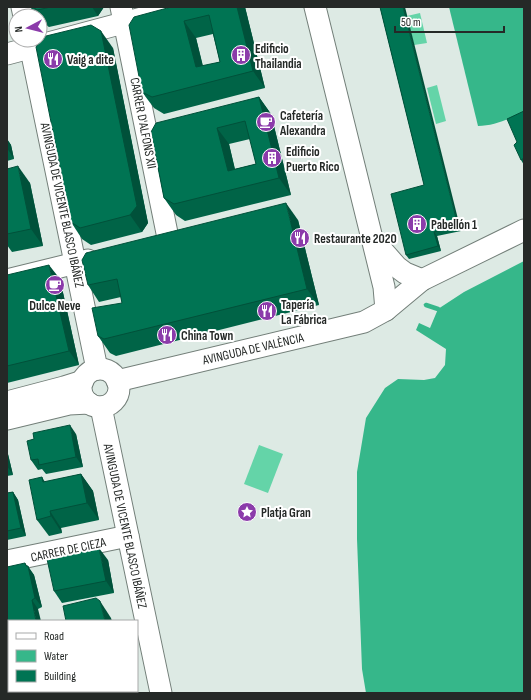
<svg xmlns="http://www.w3.org/2000/svg" width="531" height="700" font-family="'Sofia Sans Condensed',sans-serif">
<style>
.green{fill:#64d4a8}
.water{fill:#36b78a}
.lines{fill:none;stroke-linecap:round;stroke-linejoin:round}
.stream{stroke:#36b78a;stroke-width:4.5}
.minor-casing{stroke:#737f79;stroke-width:23}
.minor{stroke:#fff;stroke-width:21}
.wall{fill:#006447;fill-rule:evenodd}
.shaded-wall{fill:#00513a}
.building{fill:#007453;stroke:#00513a;fill-rule:evenodd}
.labels{text-anchor:middle;stroke-width:4;stroke-linejoin:round;paint-order:stroke}
.poi-label{font-size:13px;font-weight:bold;fill:#252927;stroke:#fff;text-anchor:start}
.street-label{font-size:13px;fill:#252927;stroke:#fff}
</style>
<rect width="100%" height="100%" fill="#ddeae4"/>
<g class="green">
<polygon points="420,13 427,43 414,45 407,16"/>
<polygon points="437,85 446,121 436,124 427,88"/>
<polygon points="259,445 283,454 268,493 244,484"/>
</g>
<g class="water">
<path d="M449 7H524V112C509 119 494 126 478 126Z"/>
<polygon points="524,261 524,693 366,693 362,669 357,539 357,472 366,418 385,388 398,379 424,380 435,378 445,365 446,349 416,330 419,323 430,328 438,309 464,292"/>
</g>
<g class="lines">
<polyline class="stream" points="426,305 438,309"/>
<defs>
<g id="minor">
<polyline points="22,7 24,16"/>
<polyline points="121,7 168,238"/>
<polyline points="315,7 384,287 386,310"/>
<polyline points="29,40 97,369"/>
<polyline points="7,54 183,7"/>
<polyline points="375,242 397,267 405,273 422,280"/>
<polyline points="7,280 88,260"/>
<circle cx="100" cy="388" r="19"/>
<polyline points="117,381 364,322 386,310 422,280 524,230"/>
<polyline points="7,402 64,387 83,381"/>
<polyline points="101,407 161,693"/>
<polyline points="7,419 69,404 89,403"/>
<polyline points="7,561 128,536"/>
<polyline points="12,693 22,691"/>
</g>
</defs>
<use href="#minor" class="minor-casing"/>
<use href="#minor" class="minor"/>
</g>
<g class="wall">
<polygon points="30,7 104,7 98,16 49,27 40,21 40,16 37,16"/>
<path d="M171 7H245L265 88 164 114 154 108 142 92ZM213 34 220 62 203 66 196 38Z"/>
<polygon points="380,7 461,231 437,236 441,251 409,259 406,255 424,185"/>
<polygon points="113,48 148,223 142,232 91,245 82,239 71,222"/>
<path d="M259 97 271 114 291 195 185 221 176 215 164 198 151 132ZM250 139 256 164 235 169 229 144Z"/>
<polygon points="524,111 524,165 521,160 517,142"/>
<polygon points="7,139 11,145 14,159 7,161"/>
<polygon points="7,169 30,183 43,246 12,252 7,245"/>
<polygon points="298,220 319,305 116,356 110,353 98,336 122,303 121,297 99,302 88,285"/>
<polygon points="7,275 60,279 79,365 7,383"/>
<polygon points="76,434 83,467 46,474 42,469 38,470 31,460"/>
<polygon points="7,450 13,475 7,476"/>
<polygon points="81,474 93,491 99,520 61,528 62,533 49,536 37,520 42,477 45,482"/>
<polygon points="13,492 18,500 26,536 7,540 7,493"/>
<polygon points="108,560 114,593 62,603 54,591"/>
<polygon points="28,566 34,575 42,607 38,609 9,621 9,674 7,674 7,567"/>
</g>
<g class="shaded-wall">
<polygon points="92,7 104,7 98,16"/>
<polygon points="237,7 245,7 265,88 253,71"/>
<polygon points="403,7 405,7 461,231 458,226"/>
<polygon points="184,21 196,38 207,84 196,67"/>
<polygon points="101,31 113,48 148,223 142,232 130,215"/>
<polygon points="259,97 271,114 291,195 279,178"/>
<polygon points="217,128 229,144 239,188 228,171"/>
<polygon points="7,139 11,145 14,159 7,148"/>
<polygon points="18,166 30,183 43,246 31,229"/>
<polygon points="286,203 298,220 319,305 307,289"/>
<polygon points="434,232 437,236 441,251 438,246"/>
<polygon points="49,265 60,279 79,365 69,351"/>
<polygon points="70,425 76,434 83,467 76,457"/>
<polygon points="7,450 13,475 7,466"/>
<polygon points="81,474 93,491 99,520 87,503"/>
<polygon points="13,492 18,500 26,536 21,528"/>
<polygon points="50,511 61,528 62,533 51,516"/>
<polygon points="99,548 108,560 114,593 106,581"/>
<polygon points="25,563 34,575 42,607 35,598"/>
<polygon points="32,600 38,609 41,621 36,621"/>
<polygon points="100,601 111,618 112,621 105,621"/>
<polygon points="50,691 53,691 54,693 51,693"/>
<polygon points="120,691 127,691 128,693 120,693"/>
</g>
<g class="building">
<polygon points="33,7 51,7 37,10"/>
<path d="M171 7H237L253 71 152 97 142 92 129 25 134 17ZM209 15 220 62 196 67 184 21Z"/>
<polygon points="380,7 403,7 458,226 434,232 438,246 406,255 391,194 424,185"/>
<polygon points="91,25 101,31 137,206 130,215 80,228 71,222 36,47 42,37"/>
<path d="M259 97 279 178 174 204 164 198 151 132 156 123ZM245 121 256 164 228 171 217 128Z"/>
<polygon points="524,111 524,158 521,160 514,145 517,142 507,119"/>
<polygon points="18,166 31,229 7,234 7,169"/>
<polygon points="286,203 307,289 104,339 98,336 92,308 122,303 117,279 88,285 82,260 86,253"/>
<polygon points="49,265 69,351 7,366 7,275"/>
<polygon points="70,425 76,457 39,465 38,459 31,460 27,441 34,439 33,433"/>
<polygon points="81,474 87,503 50,511 51,516 37,520 29,480 42,477 43,482"/>
<polygon points="13,492 21,528 7,531 7,493"/>
<polygon points="99,548 106,581 54,591 47,559"/>
<polygon points="25,563 26,566 28,566 35,598 32,600 36,621 9,621 9,663 7,664 7,567"/>
<polygon points="96,598 100,601 105,621 66,621 63,606"/>
<polygon points="26,691 50,691 51,693 17,693"/>
<rect x="86" y="691" width="34" height="2"/>
</g>
<defs>
<symbol id="building-disc" viewBox="-11 -11 22 22"><circle r="9.5" fill="#8b3baa" stroke="#fff"/><path d="M-4-6H4V6H1V3H-1V6H-4ZM-2.5-4.3h1.7v1.8h-1.7ZM.8-4.3h1.7v1.8H.8ZM-2.5-1h1.7V.8h-1.7ZM.8-1h1.7V.8H.8Z" fill="#fff"/></symbol>
<symbol id="restaurant-disc" viewBox="-11 -11 22 22"><circle r="9.5" fill="#8b3baa" stroke="#fff"/><path d="M-5-6h1v4h1v-4h1v4h1v-4h1v5L-1.5 .5V6h-2V.5L-5-1ZM5-6V6H3V1.5H1.5Q1.5-4 5-6Z" fill="#fff"/></symbol>
<symbol id="cafe-disc" viewBox="-11 -11 22 22"><circle r="9.5" fill="#8b3baa" stroke="#fff"/><path d="M-5.5-4.5H6V0H3Q3 3.5 0 3.5H-2.5Q-5.5 3.5-5.5 0ZM3-3.2v2h1.7v-2ZM-6 4.5H4V6H-6Z" fill="#fff"/></symbol>
<symbol id="sight-disc" viewBox="-11 -11 22 22"><circle r="9.5" fill="#8b3baa" stroke="#fff"/><path d="M0-6L1.8-2.2L6-1.7L2.9 1.2L3.7 5.4L0 3.3L-3.7 5.4L-2.9 1.2L-6-1.7L-1.8-2.2Z" fill="#fff"/></symbol>
</defs>
<g fill-rule="evenodd">
<use href="#building-disc" x="230" y="44" width="22" height="22"/>
<use href="#restaurant-disc" x="42" y="48" width="22" height="22"/>
<use href="#cafe-disc" x="255" y="111" width="22" height="22"/>
<use href="#building-disc" x="261" y="147" width="22" height="22"/>
<use href="#building-disc" x="406" y="213" width="22" height="22"/>
<use href="#restaurant-disc" x="289" y="227" width="22" height="22"/>
<use href="#cafe-disc" x="44" y="274" width="22" height="22"/>
<use href="#restaurant-disc" x="256" y="300" width="22" height="22"/>
<use href="#restaurant-disc" x="156" y="324" width="22" height="22"/>
<use href="#sight-disc" x="236" y="501" width="22" height="22"/>
</g>
<g class="labels">
<g class="poi-label">
<text x="255" y="53">Edificio<tspan x="255" dy="15">Thailandia</tspan></text>
<text x="67" y="64">Vaig a dite</text>
<text x="280" y="120">Cafetería<tspan x="280" dy="15">Alexandra</tspan></text>
<text x="286" y="156">Edificio<tspan x="286" dy="15">Puerto Rico</tspan></text>
<text x="431" y="229">Pabellón 1</text>
<text x="314" y="243">Restaurante 2020</text>
<text x="281" y="309">Tapería<tspan x="281" dy="15">La Fábrica</tspan></text>
<text x="55" y="310" text-anchor="middle">Dulce Neve</text>
<text x="181" y="340">China Town</text>
<text x="261" y="517">Platja Gran</text>
</g>
<g class="street-label">
<text transform="translate(144 123) rotate(79)" y="5">CARRER D'ALFONS XII</text>
<text transform="translate(63 205) rotate(78)" y="5">AVINGUDA DE VICENTE BLASCO IBÁÑEZ</text>
<text transform="translate(253 348) rotate(-13)" y="5">AVINGUDA DE VALÈNCIA</text>
<text transform="translate(126 526) rotate(78)" y="5">AVINGUDA DE VICENTE BLASCO IBÁÑEZ</text>
<text transform="translate(68 549) rotate(-12)" y="5">CARRER DE CIEZA</text>
</g>
</g>
<rect width="531" height="700" fill="none" stroke="#252927" stroke-width="16"/>
<rect x="8" y="620" width="130" height="72" fill="#ffffff" stroke="#a8a9a9"/>
<rect x="16" y="633" width="20" height="6" fill="#ffffff" stroke="#a8a9a9"/>
<text x="44" y="640" font-size="12" fill="#252927">Road</text>
<rect x="16" y="650" width="20" height="12" fill="#36b78a" stroke="#a8a9a9"/>
<text x="44" y="660" font-size="12" fill="#252927">Water</text>
<rect x="16" y="670" width="20" height="12" fill="#007453" stroke="#a8a9a9"/>
<text x="44" y="680" font-size="12" fill="#252927">Building</text>
<g transform="translate(28 28) rotate(263)"><circle r="19" fill="#ffffff" stroke="#a8a9a9"/>
<path d="M0-3L7 15L0 10L-7 15Z" fill="#8b3baa"/>
<text y="-6" font-size="11" font-weight="bold" text-anchor="middle" fill="#252927">N</text>
</g>
<path d="M395 26v6h109v-6" fill="none" stroke="#252927" stroke-width="2"/>
<text x="401" y="26" font-size="12" fill="#252927" stroke="#ffffff" stroke-width="3" paint-order="stroke">50 m</text>
</svg>
